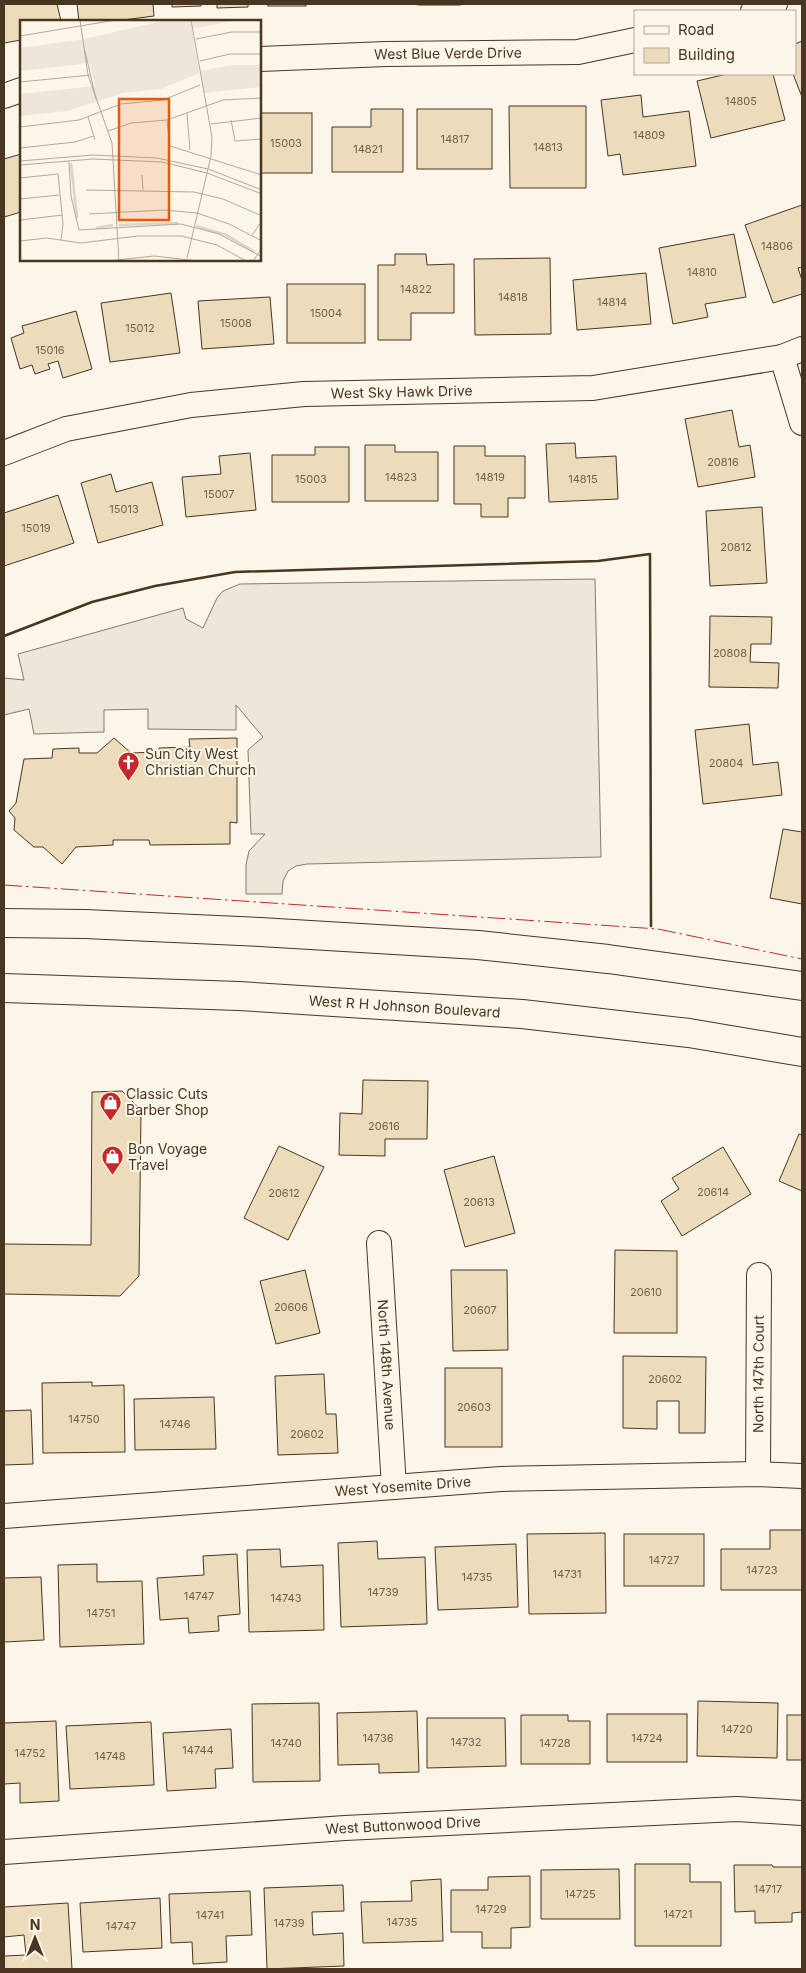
<svg xmlns="http://www.w3.org/2000/svg" width="806" height="1973" font-family="Inter,sans-serif">
<style>
.parking{fill:#ede7d9;stroke:#887966}
.building{fill:#ecdcbc;stroke:#4a3520}
.lines{fill:none;stroke-linecap:round;stroke-linejoin:round}
.street-casing{stroke:#4a3520;stroke-width:26}
.secondary-casing{stroke:#4a3520;stroke-width:30}
.street{stroke:#fbf6e9;stroke-width:24}
.secondary{stroke:#fbf6e9;stroke-width:28}
.wall{stroke:#4a3520;stroke-width:2.5}
.power{stroke:#c62828;stroke-width:1;stroke-dasharray:18 4 2.5 4;stroke-linecap:butt}
.labels{text-anchor:middle;stroke-width:4;stroke-linejoin:round;paint-order:stroke}
.number-label{font-size:11px;fill:#725f47}
.street-label{font-size:14px;fill:#4a3520;stroke:#fbf6e9}
.poi-label{font-size:14px;fill:#4a3520;stroke:#fbf6e9;text-anchor:start}
.inset-river{fill:none;stroke:#dcd4c6;stroke-width:2.5}
.inset-road{fill:none;stroke:#b4a999;stroke-width:1}
.view{fill:#e8590c;fill-opacity:0.15;stroke:#e8590c;stroke-width:2.5}
.inset-edge{fill:none;stroke:#4a3520;stroke-width:2.5}
</style>
<rect width="100%" height="100%" fill="#fbf6e9"/>
<polygon class="parking" points="595,579 601,857 307,864 296,866 288,871 283,881 282,894 246,894 246,865 249,851 265,834 251,834 248,750 263,737 236,705 236,730 148,729 148,709 104,710 104,732 34,734 29,709 4,715 4,678 24,680 18,654 183,608 186,619 203,628 217,598 223,591 240,584"/>
<g class="building">
<polygon points="4,4 57,4 61,21 21,21 21,40 4,43"/>
<polygon points="77,4 153,4 154,16 115,21 79,21"/>
<polygon points="172,4 201,4 201,6 172,7"/>
<polygon points="217,4 248,4 248,7 217,8"/>
<rect x="268" y="4" width="38" height="2"/>
<rect x="418" y="4" width="42" height="1"/>
<polygon points="802,41 802,97 793,74 795,74 795,44"/>
<polygon points="727,74 773,74 785,120 711,138 697,81"/>
<polygon points="641,95 643,117 689,111 696,166 623,175 620,154 608,156 601,100"/>
<polygon points="509,106 586,106 586,188 510,188"/>
<polygon points="371,109 403,109 403,172 332,172 332,127 371,127"/>
<rect x="417" y="109" width="75" height="60"/>
<rect x="260" y="113" width="52" height="60"/>
<polygon points="21,154 21,212 4,217 4,159"/>
<polygon points="802,205 802,267 798,268 802,280 802,294 773,303 745,225"/>
<polygon points="734,234 746,297 705,304 708,317 673,324 659,248"/>
<polygon points="395,254 426,254 427,265 454,264 454,313 411,313 411,340 378,340 378,265 395,265"/>
<polygon points="550,258 551,334 475,335 474,259"/>
<polygon points="646,273 651,324 577,330 573,280"/>
<rect x="287" y="284" width="78" height="59"/>
<polygon points="171,293 180,353 110,362 101,303"/>
<polygon points="270,297 274,344 202,349 198,301"/>
<polygon points="76,311 92,369 63,378 58,361 48,364 50,369 35,374 32,365 20,369 11,338 24,333 22,326"/>
<polygon points="732,410 739,447 750,445 755,477 698,487 685,419"/>
<polygon points="575,443 576,458 616,456 618,499 549,502 546,444"/>
<polygon points="365,445 395,445 395,452 438,452 438,501 365,501"/>
<polygon points="454,446 485,446 485,456 525,456 525,498 508,498 508,517 481,517 481,504 454,504"/>
<polygon points="315,447 349,447 349,502 272,502 272,455 315,455"/>
<polygon points="250,453 256,510 186,517 182,477 221,474 219,456"/>
<polygon points="111,474 116,492 152,482 163,525 98,543 81,483"/>
<polygon points="58,495 74,543 4,566 4,513"/>
<polygon points="762,507 767,583 710,586 706,511"/>
<polygon points="710,616 772,617 771,644 751,644 750,662 779,663 778,688 709,687"/>
<polygon points="749,724 753,765 778,762 782,795 703,804 695,730"/>
<polygon points="114,738 131,753 159,752 159,748 190,747 189,739 237,738 237,823 230,822 230,844 150,845 149,840 113,840 113,845 76,847 62,864 43,847 34,847 14,830 15,818 9,811 16,803 24,759 52,758 53,749 79,748 79,753 97,753"/>
<polygon points="783,829 802,832 802,904 770,898"/>
<polygon points="363,1080 428,1081 427,1139 385,1139 385,1156 339,1155 340,1113 362,1114"/>
<polygon points="122,1091 141,1110 139,1276 120,1296 4,1294 4,1244 91,1245 92,1092"/>
<polygon points="799,1134 802,1135 802,1191 779,1181"/>
<polygon points="279,1146 324,1167 288,1240 244,1218"/>
<polygon points="723,1147 751,1194 682,1236 661,1201 679,1189 672,1178"/>
<polygon points="494,1156 515,1233 465,1247 444,1170"/>
<polygon points="615,1250 677,1251 677,1333 614,1333"/>
<polygon points="305,1270 320,1333 276,1344 260,1281"/>
<polygon points="451,1270 507,1270 508,1350 453,1351"/>
<polygon points="623,1356 706,1357 705,1433 679,1433 679,1401 657,1401 657,1429 623,1428"/>
<rect x="445" y="1368" width="57" height="79"/>
<polygon points="324,1374 326,1414 336,1414 338,1453 278,1455 275,1376"/>
<polygon points="92,1382 92,1386 124,1385 125,1452 43,1453 42,1383"/>
<polygon points="214,1397 216,1449 135,1450 134,1399"/>
<polygon points="31,1410 33,1464 4,1465 4,1411"/>
<polygon points="770,1530 802,1530 802,1590 721,1590 721,1549 770,1549"/>
<polygon points="605,1533 606,1613 529,1614 527,1534"/>
<rect x="624" y="1534" width="80" height="52"/>
<polygon points="377,1541 378,1559 425,1557 427,1624 341,1627 338,1543"/>
<polygon points="516,1544 518,1607 438,1610 435,1547"/>
<polygon points="280,1549 281,1567 323,1565 324,1630 249,1632 247,1550"/>
<polygon points="237,1554 240,1614 218,1616 219,1631 189,1633 188,1618 160,1620 157,1578 204,1575 203,1556"/>
<polygon points="97,1564 97,1582 142,1581 144,1644 60,1647 58,1565"/>
<polygon points="41,1577 44,1640 4,1642 4,1578"/>
<polygon points="698,1701 778,1703 777,1758 697,1756"/>
<polygon points="319,1703 320,1781 253,1782 252,1704"/>
<polygon points="417,1711 419,1772 379,1773 379,1764 338,1765 337,1713"/>
<rect x="607" y="1714" width="80" height="48"/>
<polygon points="521,1715 568,1715 568,1721 590,1721 590,1764 521,1764"/>
<rect x="787" y="1715" width="15" height="45"/>
<polygon points="427,1718 505,1718 506,1766 427,1768"/>
<polygon points="56,1721 59,1801 20,1803 20,1783 4,1784 4,1723"/>
<polygon points="151,1722 154,1785 70,1789 66,1726"/>
<polygon points="231,1729 233,1768 215,1769 216,1788 167,1791 163,1733"/>
<polygon points="635,1864 690,1864 690,1882 721,1882 721,1946 635,1946"/>
<polygon points="734,1865 772,1865 773,1867 802,1867 802,1912 792,1913 792,1922 755,1923 755,1911 735,1912"/>
<polygon points="619,1869 620,1919 541,1919 541,1870"/>
<polygon points="530,1876 530,1927 511,1928 511,1948 482,1948 482,1932 451,1932 451,1890 488,1890 488,1877"/>
<polygon points="441,1879 443,1941 363,1943 361,1902 412,1901 411,1881"/>
<polygon points="343,1885 344,1911 312,1912 313,1935 343,1933 344,1966 267,1969 264,1888"/>
<polygon points="250,1891 252,1935 226,1936 227,1962 193,1964 192,1942 171,1943 169,1894"/>
<polygon points="160,1898 162,1948 83,1952 80,1903"/>
<polygon points="68,1903 72,1969 4,1969 4,1956 26,1955 24,1935 4,1937 4,1907"/>
</g>
<g class="lines">
<defs>
<g id="street">
<polyline points="753,11 775,4"/>
<path id="s1" d="M260 59 386 54 578 52 635 40"/>
<polyline points="4,96 21,90"/>
<polyline points="782,357 802,423"/>
<path id="s2" d="M4 453 66 429 191 405 304 394 593 388 782 357 802 349"/>
<path id="s3" d="M379 1243 394 1487"/>
<path id="s4" d="M758 1474 759 1275"/>
<path id="s5" d="M4 1516 501 1479 758 1474 802 1476"/>
<path id="s6" d="M4 1852 345 1828 737 1809 802 1813"/>
</g>
<g id="secondary">
<polyline points="4,923 85,924 260,932 478,945 608,959 802,986"/>
<path id="s7" d="M4 988 239 996 522 1014 689 1033 802 1052"/>
</g>
</defs>
<use href="#street" class="street-casing"/>
<use href="#secondary" class="secondary-casing"/>
<use href="#street" class="street"/>
<use href="#secondary" class="secondary"/>
<polyline class="wall" points="4,636 92,602 155,586 235,572 598,561 650,554 651,926"/>
<polyline class="power" points="4,885 658,929 802,959"/>
</g>
<defs>
<symbol id="church-pin" viewBox="-11 -11 22 30"><path d="M0 17L-7.5 6A9.5 9.5 0 1 1 7.5 6Z" fill="#c62828" stroke="#fbf6e9"/><path d="M-1.2-6h2.4v3.5h3.3v2.4h-3.3V6h-2.4V-.1h-3.3v-2.4h3.3Z" fill="#fff"/></symbol>
<symbol id="shop-pin" viewBox="-11 -11 22 30"><path d="M0 17L-7.5 6A9.5 9.5 0 1 1 7.5 6Z" fill="#c62828" stroke="#fbf6e9"/><path d="M-5-2.5h2.3a2.7 3.5 0 0 1 5.4 0H5L5.5 6h-11ZM-1.5-2.5h3a1.5 2.3 0 0 0-3 0Z" fill="#fff"/></symbol>
</defs>
<g fill-rule="evenodd">
<use href="#church-pin" x="116" y="750" width="25" height="34"/>
<use href="#shop-pin" x="98" y="1090" width="25" height="34"/>
<use href="#shop-pin" x="100" y="1144" width="25" height="34"/>
</g>
<g class="labels">
<g class="number-label">
<text x="741" y="105">14805</text>
<text x="649" y="139">14809</text>
<text x="455" y="143">14817</text>
<text x="286" y="147">15003</text>
<text x="548" y="151">14813</text>
<text x="368" y="153">14821</text>
<text x="777" y="250">14806</text>
<text x="702" y="276">14810</text>
<text x="416" y="293">14822</text>
<text x="513" y="301">14818</text>
<text x="612" y="306">14814</text>
<text x="326" y="317">15004</text>
<text x="236" y="327">15008</text>
<text x="140" y="332">15012</text>
<text x="50" y="354">15016</text>
<text x="723" y="466">20816</text>
<text x="401" y="481">14823</text>
<text x="490" y="481">14819</text>
<text x="311" y="483">15003</text>
<text x="583" y="483">14815</text>
<text x="219" y="498">15007</text>
<text x="124" y="513">15013</text>
<text x="36" y="532">15019</text>
<text x="736" y="551">20812</text>
<text x="730" y="657">20808</text>
<text x="726" y="767">20804</text>
<text x="384" y="1130">20616</text>
<text x="713" y="1196">20614</text>
<text x="284" y="1197">20612</text>
<text x="479" y="1206">20613</text>
<text x="646" y="1296">20610</text>
<text x="291" y="1311">20606</text>
<text x="480" y="1314">20607</text>
<text x="665" y="1383">20602</text>
<text x="474" y="1411">20603</text>
<text x="84" y="1423">14750</text>
<text x="175" y="1428">14746</text>
<text x="307" y="1438">20602</text>
<text x="664" y="1564">14727</text>
<text x="762" y="1574">14723</text>
<text x="567" y="1578">14731</text>
<text x="477" y="1581">14735</text>
<text x="383" y="1596">14739</text>
<text x="199" y="1600">14747</text>
<text x="286" y="1602">14743</text>
<text x="101" y="1617">14751</text>
<text x="737" y="1733">14720</text>
<text x="378" y="1742">14736</text>
<text x="647" y="1742">14724</text>
<text x="466" y="1746">14732</text>
<text x="286" y="1747">14740</text>
<text x="555" y="1747">14728</text>
<text x="198" y="1754">14744</text>
<text x="30" y="1757">14752</text>
<text x="110" y="1760">14748</text>
<text x="768" y="1893">14717</text>
<text x="580" y="1898">14725</text>
<text x="491" y="1913">14729</text>
<text x="678" y="1918">14721</text>
<text x="210" y="1919">14741</text>
<text x="402" y="1926">14735</text>
<text x="289" y="1927">14739</text>
<text x="121" y="1930">14747</text>
</g>
<g class="street-label">
<text dy="5" stroke="none"><textPath href="#s1" startOffset="188">West Blue Verde Drive</textPath></text>
<text dy="5" stroke="none"><textPath href="#s2" startOffset="405">West Sky Hawk Drive</textPath></text>
<text dy="5" stroke="none"><textPath href="#s7" startOffset="401">West R H Johnson Boulevard</textPath></text>
<text dy="5" stroke="none"><textPath href="#s3" startOffset="122">North 148th Avenue</textPath></text>
<text dy="5" stroke="none"><textPath href="#s4" startOffset="100">North 147th Court</textPath></text>
<text dy="5" stroke="none"><textPath href="#s5" startOffset="400">West Yosemite Drive</textPath></text>
<text dy="5" stroke="none"><textPath href="#s6" startOffset="400">West Buttonwood Drive</textPath></text>
</g>
<g class="poi-label">
<text x="145" y="759">Sun City West<tspan x="145" dy="16">Christian Church</tspan></text>
<text x="126" y="1099">Classic Cuts<tspan x="126" dy="16">Barber Shop</tspan></text>
<text x="128" y="1154">Bon Voyage<tspan x="128" dy="16">Travel</tspan></text>
</g>
</g>
<g transform="translate(20 20)">
<rect width="241" height="241" fill="#fbf6e9"/>
<path d="M147 0H241L212 1 172 9 179 53 141 69 103 73 47 91 0 96V74L75 66 70 43 0 51V28L65 19ZM213 45H241V67L183 73 181 51Z" fill="#ede6d9"/>
<path class="inset-river" d="M51 143 57 198M99 205 158 203M176 206 206 215 235 232M76 208 93 205"/>
<path class="inset-road" d="M60 0 68 55 92 123 99 241M0 16 96 0M176 19 212 12H242M65 31 76 79M180 41 210 34H242M0 62 71 55M167 93 170 130M68 97 75 120M211 100 215 121 242 119M147 101 150 126 242 155M191 104 242 98M0 107 59 100 101 84 143 80 180 65M88 111 111 103 147 100 203 80 242 78M0 128 55 122 74 116M0 141 73 135 137 138 188 149 242 170M49 142 51 176 59 210 161 204 199 214 242 237M0 145 73 139 142 142 187 153 242 174M122 155 123 170M0 158 38 154 43 204 41 220M66 170 174 172 203 179 242 196M0 179 39 175M69 194 144 190 177 193 209 204 242 221M0 200 43 195M232 215 242 201M0 221 27 218 61 223 118 216H161L197 225 226 241M167 238 191 136 192 117 171 0M14 241H34M87 241 134 236 178 241M233 241 242 228"/>
<path class="view" d="M99 79H149V200H99Z"/>
<rect width="241" height="241" class="inset-edge"/>
</g>
<rect width="806" height="1973" fill="none" stroke="#4a3520" stroke-width="10"/>
<rect x="634" y="10" width="162" height="65" fill="#fbf6e9" stroke="#b4a999"/>
<rect x="644" y="26" width="25" height="8" fill="#fbf6e9" stroke="#b4a999"/>
<text x="678" y="35" font-size="15" fill="#4a3520">Road</text>
<rect x="644" y="48" width="25" height="15" fill="#ecdcbc" stroke="#b4a999"/>
<text x="678" y="60" font-size="15" fill="#4a3520">Building</text>
<g transform="translate(35 1938)" stroke="#fbf6e9" stroke-width="4" paint-order="stroke">
<path d="M0-4L9 19L0 12L-9 19Z" fill="#4a3520"/>
<text y="-8" font-size="14" font-weight="bold" text-anchor="middle" fill="#4a3520">N</text>
</g>
</svg>
